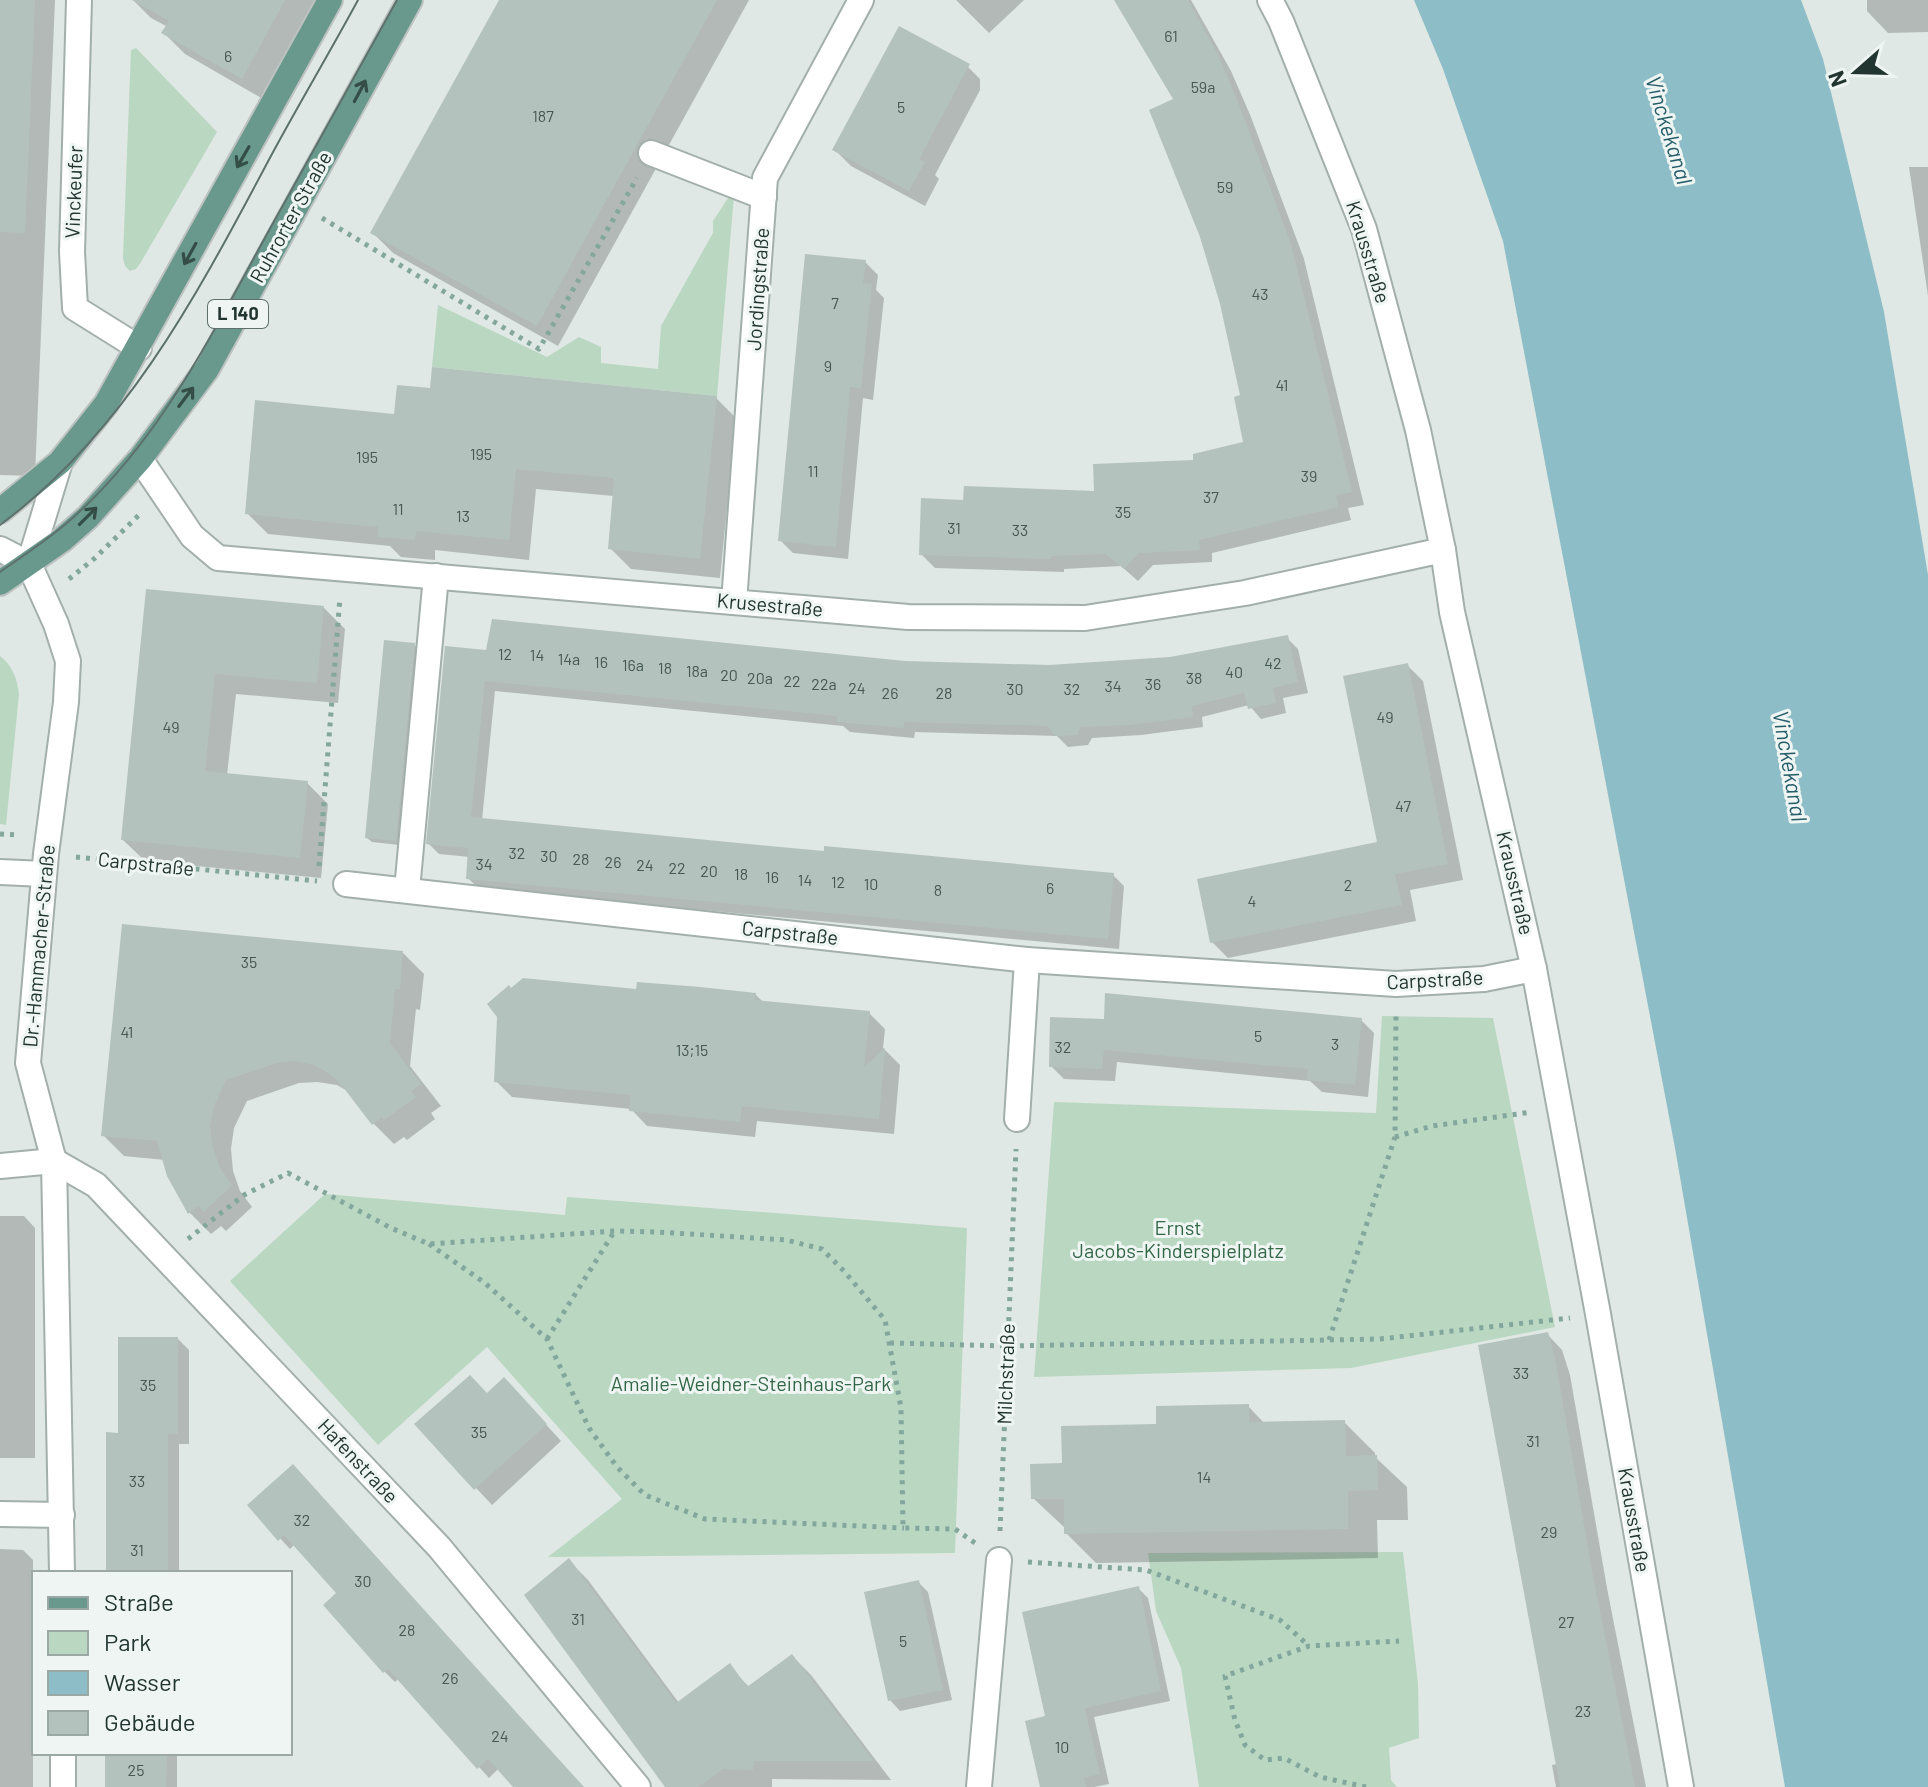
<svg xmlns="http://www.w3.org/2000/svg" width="1928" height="1787" font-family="Barlow,sans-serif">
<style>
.green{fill:#bad7c2}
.water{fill:#8dbdc7}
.shadow{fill:#0003}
.building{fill:#b4c2bd}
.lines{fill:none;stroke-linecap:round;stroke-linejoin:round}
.minor-casing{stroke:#a3afaa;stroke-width:28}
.major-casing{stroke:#bdc2c1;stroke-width:28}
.path{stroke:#83a79c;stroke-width:5;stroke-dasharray:4 6;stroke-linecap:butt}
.minor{stroke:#fff;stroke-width:24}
.major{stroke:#69988c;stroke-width:24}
.tram{stroke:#5c716c;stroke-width:2}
.oneway{stroke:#344e47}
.labels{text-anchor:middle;stroke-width:6;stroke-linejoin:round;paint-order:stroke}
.number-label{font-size:16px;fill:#465853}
.shield{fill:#eef5f2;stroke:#5f6f6a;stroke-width:2}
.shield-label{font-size:18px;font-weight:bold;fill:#223530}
.street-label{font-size:20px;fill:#223530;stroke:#eef5f2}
.park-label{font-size:20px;fill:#326747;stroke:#eef5f2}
.water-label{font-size:22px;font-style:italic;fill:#245d69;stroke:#eef5f2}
</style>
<rect width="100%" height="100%" fill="#dfe8e4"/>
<g class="green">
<polygon points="136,48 217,132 141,262 136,269 130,271 125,266 123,258 131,50"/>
<polygon points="730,195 734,195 717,396 432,367 438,305 547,357 579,337 601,347 601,363 658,369 661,326 713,233 713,221"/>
<path d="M0 656C13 666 17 679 19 694L6 825 0 824Z"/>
<polygon points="1382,1016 1493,1018 1555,1327 1351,1368 1034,1377 1054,1102 1376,1113"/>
<polygon points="325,1194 565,1215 567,1197 967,1228 955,1553 548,1557 622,1499 487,1347 378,1445 230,1281"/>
<polygon points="1403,1552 1418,1684 1419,1738 1389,1748 1391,1780 1397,1787 1199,1787 1181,1668 1156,1611 1148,1553"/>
</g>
<polygon class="water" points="1414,0 1801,0 1823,59 1884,312 1928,575 1928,1787 1785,1787 1675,1148 1503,241 1443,69"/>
<g class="shadow">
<polygon points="0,0 55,0 35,476 0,475"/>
<polygon points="133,0 317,0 263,99 185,54 164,33 168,27 151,18"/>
<polygon points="501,0 749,0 558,346 393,253 372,232"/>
<polygon points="956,0 1024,0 989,33"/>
<polygon points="1116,0 1191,0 1231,71 1251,117 1304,259 1364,505 1348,508 1351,520 1212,553 1212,562 1153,565 1138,581 1121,566 1064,569 1064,572 935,568 921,554 965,502 1096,493 1246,444 1242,397 1176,100"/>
<polygon points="1867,0 1928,0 1928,32 1888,33 1867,11"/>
<polygon points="964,63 980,79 980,90 935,175 939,179 925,206 851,166 835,150"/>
<polygon points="1909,167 1928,167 1928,296"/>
<polygon points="865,262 878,275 876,290 884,298 873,400 863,398 848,559 793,553 780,540"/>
<polygon points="432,390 716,398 736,418 720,578 631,569 610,548 614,496 536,489 529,560 435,550 435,560 401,557 390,546 268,534 247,513 396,416"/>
<polygon points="148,591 324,608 345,629 338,703 236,694 227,775 307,783 328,804 321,878 145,861 123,840"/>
<polygon points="1287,638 1298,649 1308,693 1283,698 1286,713 1261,719 1249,705 1202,717 1203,727 1141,735 1092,738 1088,745 1068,747 1057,736 915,732 914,738 850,732 843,726 495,691 482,820 791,850 1113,875 1124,886 1119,949 479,889 468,878 470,857 439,854 428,843 488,653 1049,667 1170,659"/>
<polygon points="414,645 419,650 400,845 372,842 367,838"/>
<polygon points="1407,665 1423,681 1463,880 1410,890 1416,921 1228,958 1212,942 1379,844"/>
<polygon points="403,953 424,974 420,1010 416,1009 410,1066 441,1106 431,1113 435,1119 407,1140 404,1137 394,1144 373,1123 351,1093 337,1085 317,1082 299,1083 247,1101 234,1128 231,1149 233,1171 240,1191 252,1207 226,1231 221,1226 211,1234 190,1213 169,1175 165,1160 124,1156 103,1135"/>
<polygon points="512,991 755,994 763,1002 869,1013 885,1029 883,1048 900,1065 894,1134 757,1121 755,1137 647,1126 631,1109 512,1097 496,1081"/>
<polygon points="1052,1020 1361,1020 1374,1033 1368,1097 1322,1092 1310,1081 1117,1062 1115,1081 1064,1079 1051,1066"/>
<polygon points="0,1216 24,1216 35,1228 35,1458 0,1458"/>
<polygon points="1547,1334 1562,1350 1570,1375 1607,1588 1646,1787 1556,1787 1552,1765 1557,1764"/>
<polygon points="178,1339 189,1350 189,1444 179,1444 179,1573 107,1573 120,1435"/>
<polygon points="488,1395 520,1396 561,1441 492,1505 417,1425"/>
<polygon points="1248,1406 1265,1424 1344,1422 1375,1453 1375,1457 1407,1487 1408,1520 1377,1520 1378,1558 1096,1563 1066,1533 1066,1529 1033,1498 1064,1465 1158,1426"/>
<polygon points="250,1506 581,1787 516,1787 499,1768 489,1778 399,1678 395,1682 385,1672 339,1593 295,1544 290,1549"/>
<polygon points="0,1549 23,1550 33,1560 33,1787 0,1787"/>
<polygon points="569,1561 588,1580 679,1703 729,1666 750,1688 792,1656 811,1675 891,1780 772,1779 772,1787 668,1787"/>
<polygon points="918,1582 928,1592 952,1700 900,1711 890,1700"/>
<polygon points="1138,1588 1148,1598 1170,1701 1094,1717 1109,1784 1094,1787 1042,1787 1048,1718"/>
<rect x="107" y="1753" width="70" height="34"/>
</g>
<g class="building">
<polygon points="0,0 35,0 25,233 0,232"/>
<polygon points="132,0 285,0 242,79 161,33 169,21"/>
<polygon points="499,0 717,0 537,326 370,233"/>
<polygon points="1114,0 1188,0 1218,55 1238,102 1291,244 1352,492 1336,495 1338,507 1199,540 1200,550 1139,553 1124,569 1105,554 1051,556 1051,559 919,555 921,498 963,500 964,486 1094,491 1093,464 1193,460 1193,454 1243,442 1234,397 1240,395 1220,304 1200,237 1149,110 1173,99"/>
<polygon points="899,26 970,64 919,159 925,162 909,191 832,150"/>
<polygon points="805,254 866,260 863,283 872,284 861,388 850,387 836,547 778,541"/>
<polygon points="432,367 717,396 700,559 608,549 614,478 516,469 509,540 416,531 415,540 378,537 378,527 245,514 255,400 394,414 397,385 430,388"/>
<polygon points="146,589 324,606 317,683 215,674 205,771 308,781 300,858 121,840"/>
<polygon points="492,619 905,661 1049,665 1170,657 1288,635 1298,682 1273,688 1276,703 1248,709 1244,693 1192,706 1193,717 1129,725 1081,727 1077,735 1055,736 1048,726 904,722 904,728 837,722 837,716 485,681 471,817 791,848 824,851 824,846 1114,873 1108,939 466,879 468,848 426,844 445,646 486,650"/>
<polygon points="384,640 415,643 396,841 365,838"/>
<polygon points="1408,663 1448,864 1395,874 1402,905 1210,943 1197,879 1377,842 1343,676"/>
<polygon points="122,924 403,951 400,989 395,989 390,1043 421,1084 411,1091 416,1097 384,1120 382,1117 372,1125 343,1087 330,1074 314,1065 295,1061 277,1063 226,1080 214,1106 210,1127 213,1148 220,1168 232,1185 204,1212 198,1206 188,1214 167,1176 157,1141 101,1136"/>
<polygon points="523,978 636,989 637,982 700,987 756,993 755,1000 870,1011 864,1067 885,1048 879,1119 742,1106 740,1122 629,1111 630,1095 494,1082 497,1017 487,1004 509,985 511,988"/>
<polygon points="1105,993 1362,1018 1355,1085 1307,1080 1308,1069 1104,1050 1102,1069 1049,1067 1050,1017 1104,1019"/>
<polygon points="1548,1332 1555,1358 1592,1571 1635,1787 1560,1787 1478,1345"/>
<polygon points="118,1337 178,1337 178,1434 168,1434 168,1573 106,1573 106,1432 118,1433"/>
<polygon points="470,1375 487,1393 504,1377 547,1424 474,1490 414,1424"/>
<polygon points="1249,1404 1249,1422 1345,1420 1346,1456 1377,1455 1378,1490 1348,1491 1348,1529 1064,1534 1064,1499 1031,1499 1030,1464 1062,1463 1061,1426 1156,1424 1156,1406"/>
<polygon points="293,1464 535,1733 584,1787 513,1787 488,1759 477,1769 388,1669 383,1673 323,1605 336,1593 284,1535 278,1541 247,1505"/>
<polygon points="569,1558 676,1703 730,1663 747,1687 792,1654 874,1761 754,1761 753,1770 723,1769 698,1787 665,1787 524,1595"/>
<polygon points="919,1580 943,1690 888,1701 864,1592"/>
<polygon points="1139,1586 1161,1691 1085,1708 1100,1774 1084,1778 1086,1787 1040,1787 1025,1721 1045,1716 1022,1612"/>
<polygon points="105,1753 167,1753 166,1787 105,1787"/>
</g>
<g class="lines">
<defs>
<g id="minor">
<polyline points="79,0 72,252 75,308 139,348"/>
<polyline points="1270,0 1281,21 1364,229 1418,430 1443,550 1452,612 1534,969 1598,1314 1681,1787"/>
<polyline points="651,153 764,197"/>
<polyline points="140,459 192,536 218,558 908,617 1085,618 1245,593 1443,550"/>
<polyline points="0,549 29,564"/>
<polyline points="29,564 56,624 68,661 66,702 46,854 28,1063 54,1161 62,1573"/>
<polyline points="29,564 60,462"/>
<polyline points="734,602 765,178 861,0"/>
<polyline points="0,872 44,874"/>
<polyline points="346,884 1027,960 1396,984 1484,979 1534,969"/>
<polyline points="407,890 436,576"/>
<polyline points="1017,1119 1027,960"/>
<polyline points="0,1166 54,1161 96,1185 439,1547 638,1787"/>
<polyline points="0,1514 62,1515"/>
<polyline points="63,1753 63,1787"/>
<polyline points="979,1787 999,1560"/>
</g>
<g id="major">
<polyline points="0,511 60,462 106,404 330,0"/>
<polyline points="0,583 62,540 88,517 140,459 207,369 410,0"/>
</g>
</defs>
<use href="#minor" class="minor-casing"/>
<use href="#major" class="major-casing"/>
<g class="path">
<polyline points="322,218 539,349 637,178"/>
<polyline points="69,579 95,558 141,513"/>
<polyline points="0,834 19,835"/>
<polyline points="76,857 317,881"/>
<polyline points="319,866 340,597"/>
<polyline points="1395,1137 1432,1126 1532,1112"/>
<polyline points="188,1239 244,1195 288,1173 391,1228 429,1244 615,1231 658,1232 786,1240 822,1249 844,1271 885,1320 901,1408 903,1528 955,1529 975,1543"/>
<polyline points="429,1244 485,1283 547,1339 589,1428 617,1467 645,1495 705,1519 904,1528"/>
<polyline points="547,1339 614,1232"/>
<polyline points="1329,1340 1395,1137 1396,1013"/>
<polyline points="890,1343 1007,1346 1380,1339 1570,1318"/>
<polyline points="1000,1531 1016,1149"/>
<polyline points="1028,1562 1146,1570 1280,1620 1309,1646"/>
<polyline points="1366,1787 1320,1777 1284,1758 1265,1760 1245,1745 1235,1720 1225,1676 1309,1646 1399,1641"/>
</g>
<use href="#minor" class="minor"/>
<use href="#major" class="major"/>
<g class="tram">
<path d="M0 525C127 431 199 291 272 154 300 102 330 52 358 0"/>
<path d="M0 572C23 556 47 540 68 522 158 444 211 336 267 234 310 156 354 78 397 0"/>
</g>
</g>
<defs><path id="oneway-shaft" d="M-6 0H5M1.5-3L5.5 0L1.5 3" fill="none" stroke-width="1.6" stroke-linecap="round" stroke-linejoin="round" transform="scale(2)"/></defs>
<g class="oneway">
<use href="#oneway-shaft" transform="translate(360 91) rotate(-62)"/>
<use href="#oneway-shaft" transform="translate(243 157) rotate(120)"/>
<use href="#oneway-shaft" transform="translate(190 254) rotate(119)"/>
<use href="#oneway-shaft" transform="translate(186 397) rotate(-53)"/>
<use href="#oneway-shaft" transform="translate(88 516) rotate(-45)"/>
</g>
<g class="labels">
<g class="number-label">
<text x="1171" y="42">61</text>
<text x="228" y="62">6</text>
<text x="1203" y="93">59a</text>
<text x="901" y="113">5</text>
<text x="543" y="122">187</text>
<text x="1225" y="193">59</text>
<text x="1260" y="300">43</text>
<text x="835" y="309">7</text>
<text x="828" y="372">9</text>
<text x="1282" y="391">41</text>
<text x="481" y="460">195</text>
<text x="367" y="463">195</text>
<text x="813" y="477">11</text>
<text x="1309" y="482">39</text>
<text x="1211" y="503">37</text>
<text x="398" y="515">11</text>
<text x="1123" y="518">35</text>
<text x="463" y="522">13</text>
<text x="954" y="534">31</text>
<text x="1020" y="536">33</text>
<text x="505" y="660">12</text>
<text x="537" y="661">14</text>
<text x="569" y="665">14a</text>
<text x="601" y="668">16</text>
<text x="1273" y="669">42</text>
<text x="633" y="671">16a</text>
<text x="665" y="674">18</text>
<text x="697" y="677">18a</text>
<text x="1234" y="678">40</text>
<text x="729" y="681">20</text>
<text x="760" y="684">20a</text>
<text x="1194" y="684">38</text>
<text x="792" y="687">22</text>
<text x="824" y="690">22a</text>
<text x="1153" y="690">36</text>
<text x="1113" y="692">34</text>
<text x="857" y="694">24</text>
<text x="1015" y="695">30</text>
<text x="1072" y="695">32</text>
<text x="890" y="699">26</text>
<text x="944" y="699">28</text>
<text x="1385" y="723">49</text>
<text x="171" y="733">49</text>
<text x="1403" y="812">47</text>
<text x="517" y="859">32</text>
<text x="549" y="862">30</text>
<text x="581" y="865">28</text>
<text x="613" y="868">26</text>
<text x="484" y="870">34</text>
<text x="645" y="871">24</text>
<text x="677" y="874">22</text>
<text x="709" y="877">20</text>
<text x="741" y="880">18</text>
<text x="772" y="883">16</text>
<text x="805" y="886">14</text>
<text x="838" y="888">12</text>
<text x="871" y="890">10</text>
<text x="1348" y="891">2</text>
<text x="1050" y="894">6</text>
<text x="938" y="896">8</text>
<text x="1252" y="907">4</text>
<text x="249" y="968">35</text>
<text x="127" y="1038">41</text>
<text x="1258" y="1042">5</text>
<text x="1335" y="1050">3</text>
<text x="1063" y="1053">32</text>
<text x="692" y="1056">13;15</text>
<text x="1521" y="1379">33</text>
<text x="148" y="1391">35</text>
<text x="479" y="1438">35</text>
<text x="1533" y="1447">31</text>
<text x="1204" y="1483">14</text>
<text x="137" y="1487">33</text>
<text x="302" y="1526">32</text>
<text x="1549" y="1538">29</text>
<text x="137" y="1556">31</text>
<text x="363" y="1587">30</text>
<text x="578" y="1625">31</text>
<text x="1566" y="1628">27</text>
<text x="407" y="1636">28</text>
<text x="903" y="1647">5</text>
<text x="450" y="1684">26</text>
<text x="1583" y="1717">23</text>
<text x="500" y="1742">24</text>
<text x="1062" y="1753">10</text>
<text x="136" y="1776">25</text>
</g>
<rect class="shield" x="208" y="300" width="60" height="28" rx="6"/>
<g class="shield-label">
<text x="238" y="320">L 140</text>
</g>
<g class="street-label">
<text transform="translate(74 192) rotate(-88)" y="7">Vinckeufer</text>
<text transform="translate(291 217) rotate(-61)" y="7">Ruhrorter Straße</text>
<text transform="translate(1368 252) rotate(73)" y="7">Krausstraße</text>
<text transform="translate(758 289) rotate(-86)" y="7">Jordingstraße</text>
<text transform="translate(770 605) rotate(5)" y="7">Krusestraße</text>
<text transform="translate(146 864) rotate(6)" y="7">Carpstraße</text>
<text transform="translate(1515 883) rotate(77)" y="7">Krausstraße</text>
<text transform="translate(790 933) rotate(6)" y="7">Carpstraße</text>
<text transform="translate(39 946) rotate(-85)" y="7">Dr.-Hammacher-Straße</text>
<text transform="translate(1435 980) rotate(-3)" y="7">Carpstraße</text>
<text transform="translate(1006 1374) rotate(-88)" y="7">Milchstraße</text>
<text transform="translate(358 1461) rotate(47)" y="7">Hafenstraße</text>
<text transform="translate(1634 1520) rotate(80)" y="7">Krausstraße</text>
</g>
<g class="park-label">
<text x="1178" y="1235">Ernst<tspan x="1178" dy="23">Jacobs-Kinderspielplatz</tspan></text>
<text x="751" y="1391">Amalie-Weidner-Steinhaus-Park</text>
</g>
<g class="water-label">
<text transform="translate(1669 130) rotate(73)" y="8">Vinckekanal</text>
<text transform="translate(1790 766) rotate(80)" y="8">Vinckekanal</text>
</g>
</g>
<rect x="32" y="1571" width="260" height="184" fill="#eef5f2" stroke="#9ca8a4" stroke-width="2"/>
<rect x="48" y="1597" width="40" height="12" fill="#69988c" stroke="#9ca8a4" stroke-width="2"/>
<text x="104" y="1611" font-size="24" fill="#223530">Straße</text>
<rect x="48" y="1631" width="40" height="24" fill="#bad7c2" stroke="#9ca8a4" stroke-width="2"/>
<text x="104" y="1651" font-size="24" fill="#223530">Park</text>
<rect x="48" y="1671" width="40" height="24" fill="#8dbdc7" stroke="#9ca8a4" stroke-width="2"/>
<text x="104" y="1691" font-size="24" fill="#223530">Wasser</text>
<rect x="48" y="1711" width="40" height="24" fill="#b4c2bd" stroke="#9ca8a4" stroke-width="2"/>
<text x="104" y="1731" font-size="24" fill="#223530">Gebäude</text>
<g transform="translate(1856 72) rotate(250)" stroke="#eef5f2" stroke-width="6" paint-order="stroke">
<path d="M0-6L14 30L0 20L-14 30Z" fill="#223530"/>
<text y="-12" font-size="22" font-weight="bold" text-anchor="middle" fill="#223530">N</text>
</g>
</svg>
